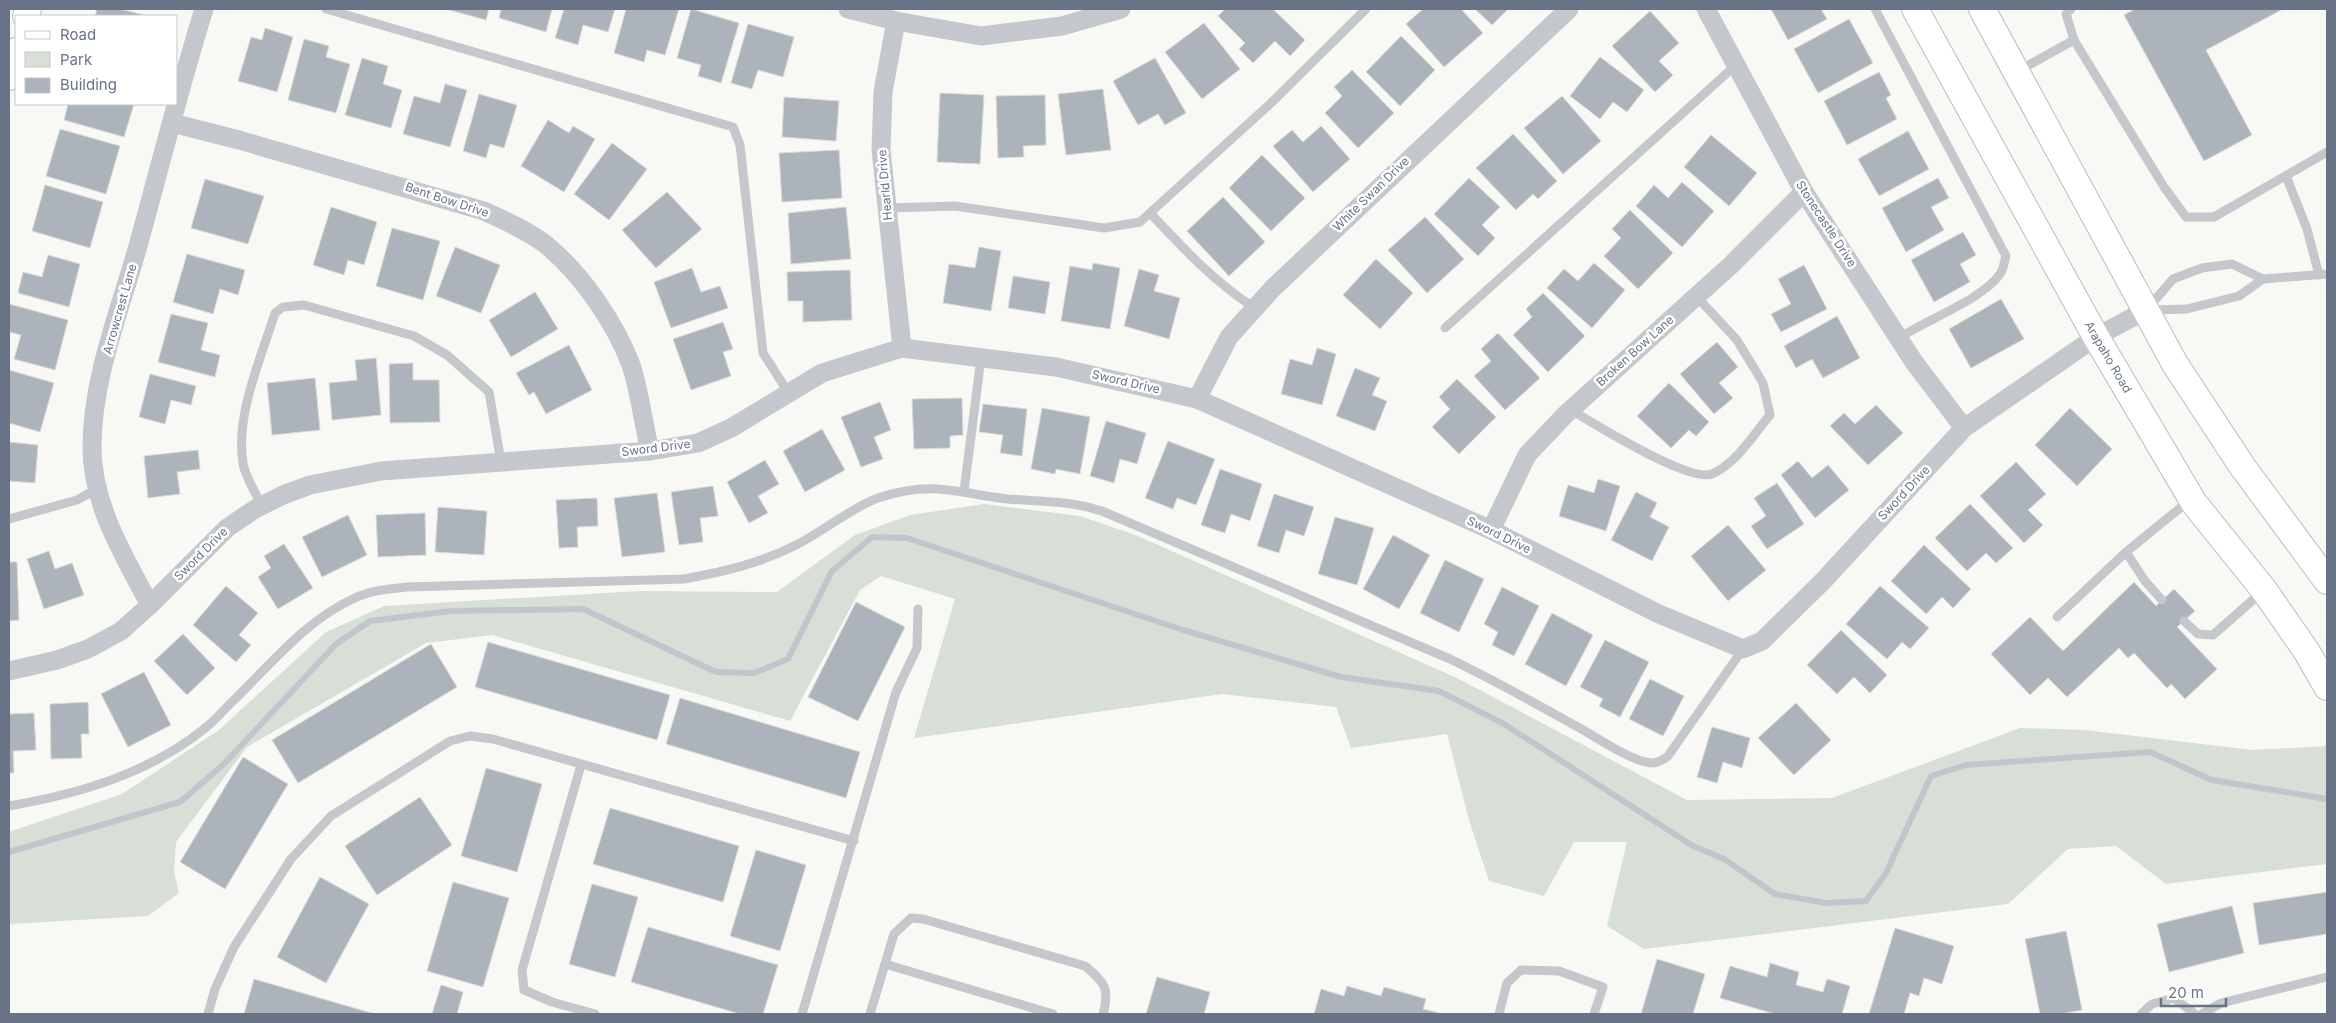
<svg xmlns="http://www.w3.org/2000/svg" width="2336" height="1023" font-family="Inter,sans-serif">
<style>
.green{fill:#d8dfd7}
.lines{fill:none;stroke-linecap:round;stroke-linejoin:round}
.stream{stroke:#bfc7cd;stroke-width:6}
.building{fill:#acb3ba;stroke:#d9dad8}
.secondary-casing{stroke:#b8bcc2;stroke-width:28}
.lane{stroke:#c4c7cb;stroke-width:9}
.street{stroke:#c4c7cb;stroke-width:19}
.secondary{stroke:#fff;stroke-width:26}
.labels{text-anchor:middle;stroke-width:5;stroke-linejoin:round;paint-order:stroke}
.street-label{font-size:12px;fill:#687386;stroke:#fff}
</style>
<rect width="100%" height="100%" fill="#f8f8f5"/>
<polygon class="green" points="984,504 1080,516 1138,536 1457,678 1687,800 1832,798 2020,728 2085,730 2252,750 2327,746 2327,864 2166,884 2116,846 2068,849 2008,904 1644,949 1607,926 1627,842 1574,842 1544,896 1489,881 1469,820 1447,734 1351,748 1336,707 1222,694 914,738 955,599 881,576 860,590 790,721 492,635 426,643 247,747 176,842 174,872 179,893 148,916 9,924 9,832 122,794 219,730 326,632 384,606 640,591 777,592 855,535 910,515"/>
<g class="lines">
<polyline class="stream" points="9,852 180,802 224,764 336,644 370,621 451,611 583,609 716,672 754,673 788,659 832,571 872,537 907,538 1183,630 1341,677 1439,691 1504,724 1693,846 1724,859 1775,894 1826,903 1866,901 1886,873 1931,776 1966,765 2150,752 2212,780 2327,799"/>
</g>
<g class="building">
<polygon points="97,9 120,9 148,16 95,16"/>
<polygon points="446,9 489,9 486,20"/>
<polygon points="501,9 552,9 546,32 499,18"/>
<polygon points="564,9 615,9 608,32 583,25 578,45 555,38"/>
<polygon points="626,9 679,9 665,55 647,50 644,62 614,53"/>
<polygon points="691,9 739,23 721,83 698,76 701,65 677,58"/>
<polygon points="1225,9 1273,9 1305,40 1290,56 1275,41 1253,63 1239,49 1245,43 1218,16"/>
<polygon points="1423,9 1461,9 1483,33 1444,67 1406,24"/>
<polygon points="1475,9 1508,9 1492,25"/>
<polygon points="1771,9 1821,9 1827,19 1788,40"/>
<polygon points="2135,9 2283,9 2206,50 2252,135 2204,161 2124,15"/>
<polygon points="1650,11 1679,43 1659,61 1673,75 1655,92 1612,46"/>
<polygon points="1849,19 1873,63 1818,93 1794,49"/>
<polygon points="1204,23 1240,69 1202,99 1165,52"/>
<polygon points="748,24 794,37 783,77 758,70 752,89 731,83"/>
<polygon points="265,28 293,37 277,92 238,81 251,37 262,40"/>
<polygon points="1401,36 1435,70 1400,106 1366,72"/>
<polygon points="304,39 329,46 326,57 350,64 336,113 288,100"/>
<polygon points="1600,57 1644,90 1627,112 1613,102 1600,119 1570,96"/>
<polygon points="362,58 388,66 383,84 402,90 391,128 345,115"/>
<polygon points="1155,58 1186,113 1165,125 1158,114 1138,125 1113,81"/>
<polygon points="1352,70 1394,113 1358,148 1325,113 1342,96 1334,87"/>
<polygon points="1879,72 1891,95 1886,98 1897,119 1847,145 1824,101"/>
<polygon points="445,84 467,90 450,147 403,134 414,96 440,103"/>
<polygon points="1103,89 1111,150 1066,155 1058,94"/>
<polygon points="940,93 984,95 980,164 937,162"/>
<polygon points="479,94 517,105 504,148 490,144 486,158 463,151"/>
<polygon points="1045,95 1046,145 1023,146 1024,157 998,158 996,96"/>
<polygon points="1562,96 1601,141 1563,174 1524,128"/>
<polygon points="784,97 839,101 836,141 782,137"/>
<polygon points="68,104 134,104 124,137 64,120"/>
<polygon points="548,120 569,133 573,126 595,139 564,192 521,166"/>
<polygon points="1321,126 1350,159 1313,192 1273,146 1292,130 1303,142"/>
<polygon points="60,129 120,146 106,194 46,176"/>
<polygon points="1908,131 1929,169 1879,196 1858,159"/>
<polygon points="1513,134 1557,181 1538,199 1533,194 1516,210 1476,168"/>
<polygon points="1711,135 1757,173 1729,206 1684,167"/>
<polygon points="612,143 647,169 609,220 574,194"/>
<polygon points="839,150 842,198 782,202 779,153"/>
<polygon points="1262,155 1305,198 1271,231 1229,188"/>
<polygon points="1469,178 1500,207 1482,225 1495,238 1478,256 1434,214"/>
<polygon points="1938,178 1949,198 1931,207 1944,230 1906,252 1882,208"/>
<polygon points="205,179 264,196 248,244 191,228"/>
<polygon points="1682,182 1714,211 1682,247 1636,206 1654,185 1668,198"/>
<polygon points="45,185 103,202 90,248 32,231"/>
<polygon points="667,192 702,229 656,268 622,230"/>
<polygon points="1223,197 1265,242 1229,276 1187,231"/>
<polygon points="331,207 377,222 364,265 348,260 344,275 313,265"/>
<polygon points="846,207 851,259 791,264 788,213"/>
<polygon points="1630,210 1673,253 1638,289 1604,256 1621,238 1612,229"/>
<polygon points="1425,217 1464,259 1427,293 1388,250"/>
<polygon points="392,228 440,241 423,300 376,286"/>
<polygon points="1963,232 1976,255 1960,264 1970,282 1934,302 1911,260"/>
<polygon points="455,247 500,265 481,313 436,296"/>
<polygon points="979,247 1001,251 991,311 943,303 949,264 975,268"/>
<polygon points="187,254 245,270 238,295 220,289 213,314 173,302"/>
<polygon points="48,255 80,264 69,307 18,293 23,272 42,277"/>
<polygon points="1376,259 1413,293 1380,329 1343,295"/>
<polygon points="1093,263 1120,268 1110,329 1061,321 1070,266 1092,270"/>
<polygon points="1594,263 1625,290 1592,328 1547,288 1564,269 1578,281"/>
<polygon points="1804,265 1827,309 1781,332 1771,314 1791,304 1778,279"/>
<polygon points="692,268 701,292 720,286 728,308 671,328 654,282"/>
<polygon points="1139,269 1159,275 1154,291 1180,298 1169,339 1124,326"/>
<polygon points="850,270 852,320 803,322 803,301 788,301 787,272"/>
<polygon points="1013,276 1050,282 1045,314 1008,308"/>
<polygon points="535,292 558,329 511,357 489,320"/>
<polygon points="1543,293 1585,336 1548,372 1513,335 1532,317 1526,309"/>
<polygon points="2001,299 2024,339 1971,368 1949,329"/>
<polygon points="9,304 68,320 55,370 14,359 21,335 9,332"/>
<polygon points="171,314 208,323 201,350 220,355 215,377 158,362"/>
<polygon points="1837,316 1860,358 1823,378 1812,359 1796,368 1784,346"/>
<polygon points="723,322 733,349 723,352 731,376 691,390 673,339"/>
<polygon points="1498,333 1540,378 1505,410 1474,376 1491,361 1481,349"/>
<polygon points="1717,342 1738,367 1719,383 1733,398 1714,414 1680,374"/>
<polygon points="569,345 592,390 546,414 534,392 529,395 516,373"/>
<polygon points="1317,348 1336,354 1322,405 1281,394 1290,359 1312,365"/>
<polygon points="376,358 381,415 332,420 329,383 357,380 355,360"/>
<polygon points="413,363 413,380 439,380 440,422 390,423 389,364"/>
<polygon points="1355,368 1380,378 1372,395 1387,401 1375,431 1336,416"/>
<polygon points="9,370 54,383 40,432 9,423"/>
<polygon points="150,374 196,386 191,405 171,400 165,424 139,417"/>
<polygon points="315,378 320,430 272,435 267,383"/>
<polygon points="1457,379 1496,417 1459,454 1432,427 1450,409 1439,397"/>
<polygon points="1669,383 1709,422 1696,436 1689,430 1671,448 1637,416"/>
<polygon points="962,398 963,435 950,436 950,448 914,449 912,399"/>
<polygon points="880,402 891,430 874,437 883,459 861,467 841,417"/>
<polygon points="983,404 1027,409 1022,456 1000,453 1003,435 979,432"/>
<polygon points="1876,405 1903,433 1868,465 1830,426 1844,413 1855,424"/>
<polygon points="1042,408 1090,417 1080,474 1056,469 1055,474 1031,469"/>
<polygon points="2070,408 2112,449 2077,486 2035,445"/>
<polygon points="1106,421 1146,433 1137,464 1120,459 1114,483 1090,476"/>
<polygon points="822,429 845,470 805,492 783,451"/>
<polygon points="1168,441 1215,459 1196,505 1177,498 1173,509 1145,498"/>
<polygon points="9,442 38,445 35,483 9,481"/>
<polygon points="198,450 200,469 177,472 180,494 148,498 144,456"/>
<polygon points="765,460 779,484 758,496 768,513 749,523 727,482"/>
<polygon points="1798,461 1812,478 1828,465 1849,490 1815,518 1781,475"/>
<polygon points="2016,462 2046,494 2028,510 2043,525 2024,543 1980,496"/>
<polygon points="1220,469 1262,484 1250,521 1231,514 1225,533 1201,525"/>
<polygon points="1598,479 1620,486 1606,531 1559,516 1568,485 1594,493"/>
<polygon points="1777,483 1804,524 1767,549 1751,526 1766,516 1754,498"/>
<polygon points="713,486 718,516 700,518 703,542 679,545 671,492"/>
<polygon points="1636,492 1657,503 1650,517 1669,527 1652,561 1611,540"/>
<polygon points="657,493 665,552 622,557 614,498"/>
<polygon points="1274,494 1314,507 1304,536 1286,530 1279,553 1257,546"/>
<polygon points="597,498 598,526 577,527 578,547 559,548 556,500"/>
<polygon points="1970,504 2013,548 1996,563 1986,553 1967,571 1935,538"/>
<polygon points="438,507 487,511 484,555 435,552"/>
<polygon points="425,513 426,555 378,557 376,515"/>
<polygon points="348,515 367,555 322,577 302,537"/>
<polygon points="1335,517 1374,528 1357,585 1318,574"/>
<polygon points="1728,525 1766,570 1728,601 1691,556"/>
<polygon points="1393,535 1430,555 1399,609 1363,589"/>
<polygon points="284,544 313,588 278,609 258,577 271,568 264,556"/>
<polygon points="1924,545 1971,589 1953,608 1942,597 1926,614 1891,581"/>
<polygon points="49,551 55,569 72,563 84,595 44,609 27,559"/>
<polygon points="1445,560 1484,579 1459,632 1420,613"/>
<polygon points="9,562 17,562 19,620 9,621"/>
<polygon points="2134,582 2156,606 2174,589 2195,611 2177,627 2217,669 2185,699 2171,684 2167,688 2134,653 2128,658 2119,648 2067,697 2048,678 2030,695 1991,654 2030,617 2063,651"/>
<polygon points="226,586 258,613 239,635 251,645 236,662 193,625"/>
<polygon points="1880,586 1929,628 1910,649 1902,642 1887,659 1846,624"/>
<polygon points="1502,587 1539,606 1514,656 1492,645 1498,632 1484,624"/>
<polygon points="856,602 905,627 858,721 808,697"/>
<polygon points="1552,613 1593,635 1566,686 1525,664"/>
<polygon points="1841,630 1887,675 1870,693 1854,677 1837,694 1807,665"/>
<polygon points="183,634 215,668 187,695 154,661"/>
<polygon points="1605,640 1649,662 1620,717 1599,706 1603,699 1580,687"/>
<polygon points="488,642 670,695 657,740 475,687"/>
<polygon points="431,644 457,687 298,783 272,740"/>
<polygon points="144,672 171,725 128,747 101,694"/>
<polygon points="1650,679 1684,696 1663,736 1629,719"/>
<polygon points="680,698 860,752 846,798 666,744"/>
<polygon points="88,702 89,734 81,734 82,758 51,759 50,704"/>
<polygon points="1796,703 1831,740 1794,775 1758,738"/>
<polygon points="34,713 36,750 13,751 14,773 9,773 9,714"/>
<polygon points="1712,727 1750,738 1742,768 1723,762 1717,783 1697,777"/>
<polygon points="243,757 288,784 225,889 180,862"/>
<polygon points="486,768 542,784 517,872 461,856"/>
<polygon points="420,797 452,845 377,895 345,846"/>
<polygon points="610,808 739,846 723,902 593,864"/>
<polygon points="756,850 806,865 780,951 730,936"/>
<polygon points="320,877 369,904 326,983 277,957"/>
<polygon points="453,882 509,898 483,987 427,971"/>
<polygon points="592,884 638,897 615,977 569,964"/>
<polygon points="2327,892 2327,934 2259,945 2253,903"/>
<polygon points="2232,906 2244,953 2169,972 2157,924"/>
<polygon points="648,927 778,965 763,1014 740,1014 631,982"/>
<polygon points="1895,928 1954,946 1942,984 1924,978 1919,996 1910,993 1904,1014 1869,1014"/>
<polygon points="2066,931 2082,1010 2061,1014 2040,1014 2025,939"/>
<polygon points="1657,959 1705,974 1693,1014 1641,1014"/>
<polygon points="1770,963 1799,972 1796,985 1823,992 1827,979 1850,986 1842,1014 1775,1014 1720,998 1730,966 1767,977"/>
<polygon points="1157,977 1210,992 1204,1014 1146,1014"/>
<polygon points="254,979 375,1014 244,1014"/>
<polygon points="441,985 463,992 457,1014 432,1014"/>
<polygon points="1347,986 1381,996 1384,987 1426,999 1423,1009 1443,1014 1314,1014 1321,989 1344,996"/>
</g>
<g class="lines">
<defs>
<g id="secondary">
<path id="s1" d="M1915 9 2096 337 2194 503 2264 590 2307 652 2327 687"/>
<polyline points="1982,9 2175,364 2242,466 2327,581"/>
<polyline points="26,16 28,9"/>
<polyline points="9,77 16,51"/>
</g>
</defs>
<use href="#secondary" class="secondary-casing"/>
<g class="lane">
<polyline points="326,9 733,127 740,145 763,353 788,392"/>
<path d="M1875 9 2006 256C2004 261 2004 269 2000 274 1982 300 1927 319 1899 338"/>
<polyline points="2071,9 2066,14 2074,40 2164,187 2186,217 2214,217 2327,152"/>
<polyline points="2018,71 2074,40"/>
<polyline points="2286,176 2307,229 2319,275"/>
<polyline points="887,208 955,206 1104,228 1140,222 1271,103 1366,9"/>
<path d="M1150 213C1182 247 1215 283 1255 308"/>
<polyline points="2148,308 2173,279 2202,268 2232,264 2263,279 2327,274"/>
<polyline points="2149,310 2187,309 2239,296 2263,279"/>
<polyline points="1445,328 1737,64"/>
<path d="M1571 410C1593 423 1689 483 1712 474 1736 464 1753 435 1770 415L1763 383 1737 340 1696 296"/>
<polyline points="964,491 981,358"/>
<path d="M262 506C256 493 245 477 243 463 235 416 261 358 275 313L283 307 304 305 414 336 447 355 489 392 501 462"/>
<polyline points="9,519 77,500 97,489"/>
<polyline points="2162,600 2145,581 2126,552 2190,500"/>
<polyline points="2057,617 2126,552"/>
<polyline points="2184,621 2198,634 2213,635 2263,591"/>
<polyline points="581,765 522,970 524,990 552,1002 595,1014"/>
<path d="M9 806C78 794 148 774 204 729 215 721 224 709 234 700 271 664 307 619 355 598 371 590 389 589 407 587L684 579C723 572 761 563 796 545 821 533 854 506 878 498 934 480 955 493 1008 499 1043 502 1067 500 1102 511L1450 659C1496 681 1540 706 1585 731 1602 741 1632 761 1651 763 1658 763 1663 760 1668 756L1743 649"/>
<polyline points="885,964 1053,1014"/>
<polyline points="208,1014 215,989 234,947 291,859 331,816 450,741 470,736 493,739 854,841"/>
<polyline points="802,1014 896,692 917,648 918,609"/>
<path d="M870 1014 894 934 911 918 923 919 1085 966C1105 983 1110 988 1103 1014"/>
<polyline points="1499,1014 1507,983 1521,970 1559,971 1603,987 1594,1014"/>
<polyline points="2141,1014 2152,1004 2174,998 2195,1014"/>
<polyline points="2202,1014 2221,1003 2327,977"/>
</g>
<g class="street">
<polyline points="848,9 896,21 981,36 1062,26 1121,9"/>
<polyline points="1706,9 1804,192 1914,362 1964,428"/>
<polyline points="896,21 883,92 881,150 902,348"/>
<path d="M172 123 239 140 484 211C505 221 527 230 545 244 580 272 615 322 631 365 640 392 643 423 650 451"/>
<polyline points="1197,399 1229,337 1273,288 1569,9"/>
<polyline points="1491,530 1527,455 1566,414 1731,265 1804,192"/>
<path d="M150 605C124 556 92 505 92 447 92 381 118 315 136 253 159 171 179 89 204 9"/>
<polyline points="9,671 57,660 88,649 121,631 150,605 227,528 255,509 283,495 310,485 381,471 650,451 698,443 731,428 822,373 902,348 1056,367 1197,399 1491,530 1659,614 1743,649 1762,641 1823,581 1964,428 2096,337 2146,310"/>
</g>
<use href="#secondary" class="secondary"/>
</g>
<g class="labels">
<g class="street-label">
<text transform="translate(885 185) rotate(-95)" y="4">Hearld Drive</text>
<text transform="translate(1371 194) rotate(-44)" y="4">White Swan Drive</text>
<text transform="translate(447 200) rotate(18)" y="4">Bent Bow Drive</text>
<text transform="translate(1826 224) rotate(57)" y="4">Stonecastle Drive</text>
<text transform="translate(120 309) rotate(-74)" y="4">Arrowcrest Lane</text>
<text transform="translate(1635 351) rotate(-42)" y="4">Broken Bow Lane</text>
<text dy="4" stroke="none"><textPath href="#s1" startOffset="398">Arapaho Road</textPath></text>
<text transform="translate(1126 382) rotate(13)" y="4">Sword Drive</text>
<text transform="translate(656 448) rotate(-7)" y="4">Sword Drive</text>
<text transform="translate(1904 493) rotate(-47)" y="4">Sword Drive</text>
<text transform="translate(1499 535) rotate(26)" y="4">Sword Drive</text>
<text transform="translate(201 554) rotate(-45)" y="4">Sword Drive</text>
</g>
</g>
<rect width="2336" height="1023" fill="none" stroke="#687386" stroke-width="20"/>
<rect x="15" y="15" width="162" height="90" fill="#ffffff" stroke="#c3c7cf"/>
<rect x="25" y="31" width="25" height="8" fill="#ffffff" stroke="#c3c7cf"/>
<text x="60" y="40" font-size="15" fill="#687386">Road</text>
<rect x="25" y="52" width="25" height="15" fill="#d8dfd7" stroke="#c3c7cf"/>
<text x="60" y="65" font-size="15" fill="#687386">Park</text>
<rect x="25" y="78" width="25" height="15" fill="#acb3ba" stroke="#c3c7cf"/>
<text x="60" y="90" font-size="15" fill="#687386">Building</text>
<path d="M2161 998v8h65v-8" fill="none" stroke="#687386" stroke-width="2.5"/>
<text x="2168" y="998" font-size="15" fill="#687386" stroke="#ffffff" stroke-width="4" paint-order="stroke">20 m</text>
</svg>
